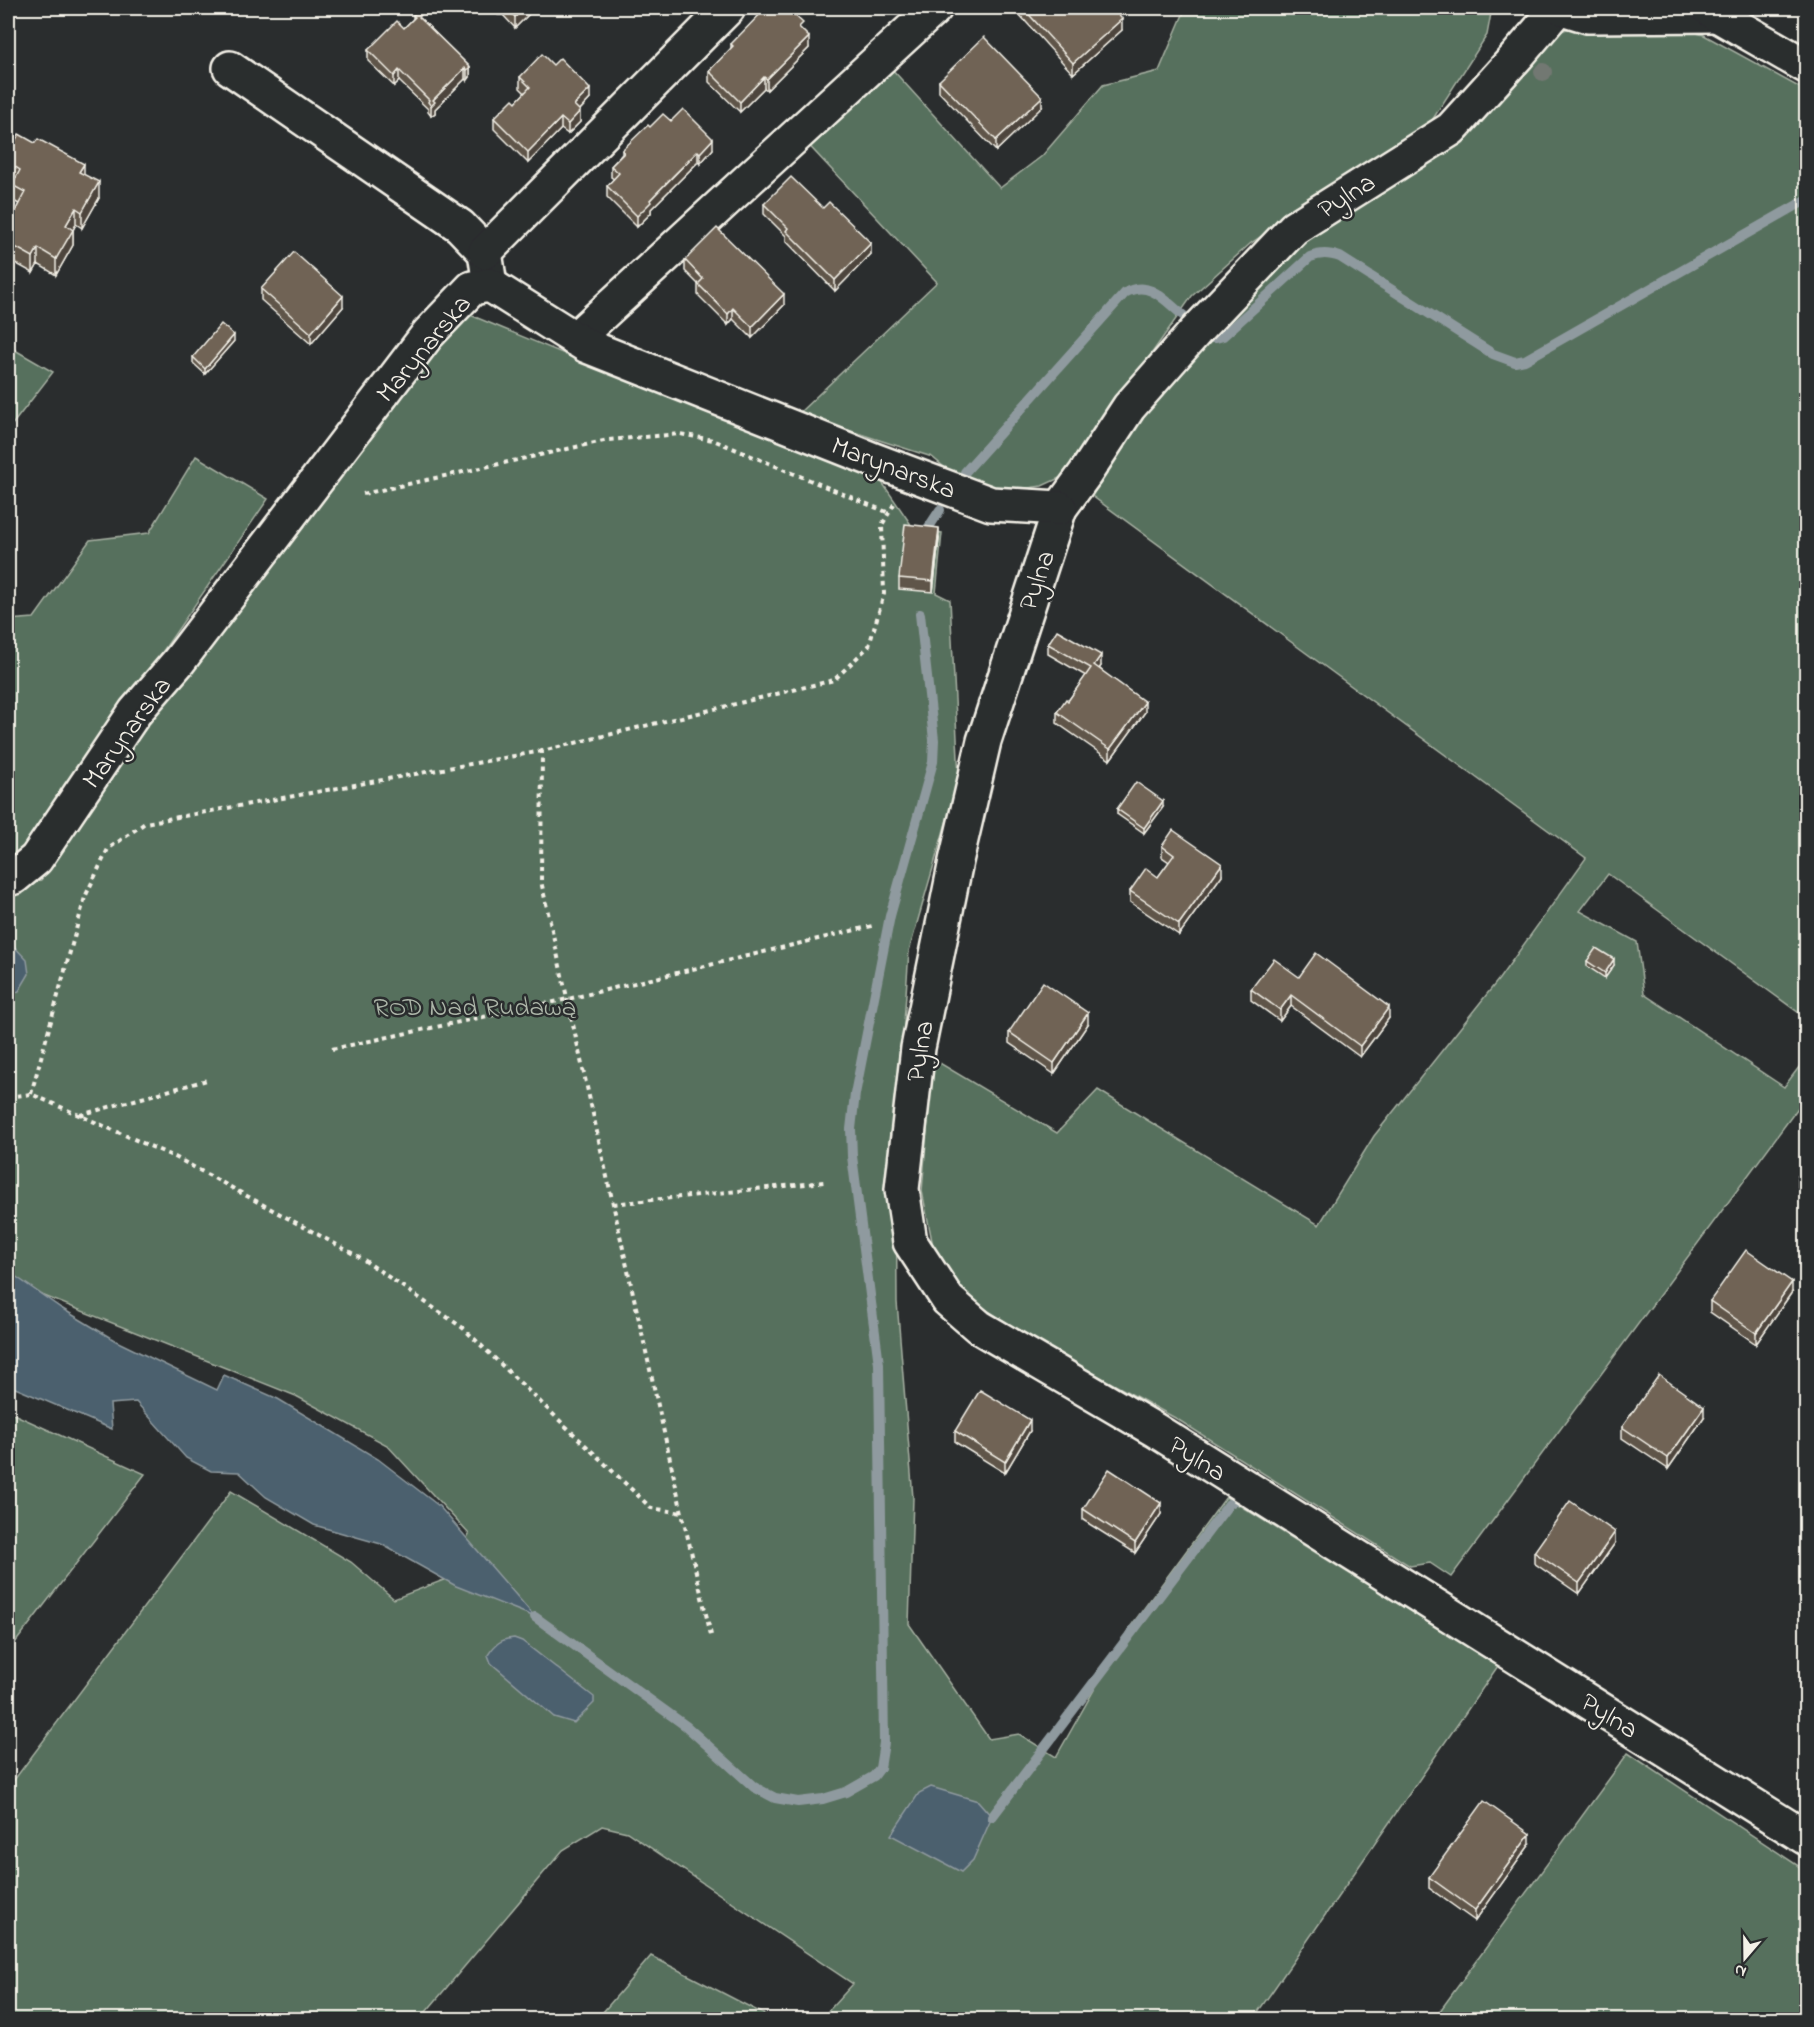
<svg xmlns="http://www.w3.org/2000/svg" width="1814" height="2027" font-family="'Indie Flower',sans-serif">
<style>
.green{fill:#576f5d;stroke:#a6b0a2;stroke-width:1.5}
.water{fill:#4b606e;stroke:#8f9a9f;stroke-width:1.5}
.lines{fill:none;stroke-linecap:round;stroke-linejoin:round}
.stream{stroke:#8f9a9f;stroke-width:10}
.minor-casing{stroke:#f4f1e8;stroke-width:38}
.path{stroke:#f4f1e8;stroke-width:4;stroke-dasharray:4.5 4.5;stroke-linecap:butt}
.minor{stroke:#2a2d2e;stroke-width:33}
.tree{fill:#727872}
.wall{fill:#5f5549;stroke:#f4f1e8;stroke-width:1.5}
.shaded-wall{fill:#4e453c;stroke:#f4f1e8;stroke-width:1.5}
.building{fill:#6f6355;stroke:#f4f1e8;stroke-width:1.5}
.labels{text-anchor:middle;stroke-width:5;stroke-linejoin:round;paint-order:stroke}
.street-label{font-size:27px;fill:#f4f1e8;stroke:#2a2d2e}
.park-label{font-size:27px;fill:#adb6a9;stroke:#2a2d2e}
</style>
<rect width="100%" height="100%" fill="#2a2d2e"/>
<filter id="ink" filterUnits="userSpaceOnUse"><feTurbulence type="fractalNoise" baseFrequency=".0167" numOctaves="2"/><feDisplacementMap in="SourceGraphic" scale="12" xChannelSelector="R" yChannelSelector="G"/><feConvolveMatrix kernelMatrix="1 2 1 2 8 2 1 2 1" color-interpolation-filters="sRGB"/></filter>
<g filter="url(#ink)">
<g class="green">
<polygon points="1192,8 1492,8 1487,35 1429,125 1251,243 1192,296 1066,475 1042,486 994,493 962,482 932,457 798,414 937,282 802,138 891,68 1000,188 1042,156 1103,85 1159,71 1184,12"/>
<polygon points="1584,23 1669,26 1704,35 1806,91 1806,1018 1608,874 1580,911 1637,942 1644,994 1784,1087 1806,1058 1806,1097 1451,1577 1430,1563 1410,1566 1177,1419 1040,1344 959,1292 933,1246 922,1191 933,1059 1057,1133 1098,1090 1319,1225 1374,1136 1499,979 1586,858 1092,496 1128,434 1165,382 1283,262 1550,35"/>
<polygon points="463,312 671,398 875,472 914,529 942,533 936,593 950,600 959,778 909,951 896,1137 897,1302 913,1498 909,1624 989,1739 1019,1734 1056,1757 1128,1630 1226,1497 1498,1666 1253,2019 821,2019 853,1984 627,1832 602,1826 563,1850 420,2019 8,2019 8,1788 231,1491 351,1562 394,1599 444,1580 469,1534 387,1445 296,1396 14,1284 8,1276 8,897 41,880 122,760"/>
<polygon points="8,346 53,372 8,430"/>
<polygon points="196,456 268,499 24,852 8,863 8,620 34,618 90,540 149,533"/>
<polygon points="9,1412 145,1474 8,1652 8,1414"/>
<polygon points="1628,1753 1806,1871 1806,2019 1434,2019"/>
<polygon points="651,1956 773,2019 597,2019"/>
</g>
<g class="water">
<polygon points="8,940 27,960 29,974 19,991 8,997"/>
<polygon points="8,1271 61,1308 116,1341 217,1390 224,1375 278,1399 378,1459 439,1506 535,1617 456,1586 381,1544 314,1525 266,1497 239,1472 211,1471 186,1458 136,1402 110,1404 112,1429 8,1385"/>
<path d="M514 1638 522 1641 594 1697V1703L574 1723 554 1717 491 1663 488 1655C495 1644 501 1639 514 1638Z"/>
<polygon points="931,1787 978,1801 992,1817 973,1860 961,1872 891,1835 919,1793"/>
</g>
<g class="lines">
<g class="stream">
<path d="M1209 338H1216L1223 336 1310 257C1321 253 1328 253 1340 257L1493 354 1515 362 1525 360 1806 200"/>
<path d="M965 472 1125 293C1150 279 1165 301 1184 316"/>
<polyline points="925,533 940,510"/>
<polyline points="535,1617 686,1726 754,1787 775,1798 798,1802 823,1799 846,1792 874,1776 880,1768 884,1743 879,1364 852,1156 851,1129 855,1094 890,916 933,762 934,740 920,614"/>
<polyline points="992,1817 1229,1504 1238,1499 1248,1500"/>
</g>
<defs>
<g id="minor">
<polyline points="1558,8 1518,55 1451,129 1294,228 1196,331 1129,407 1085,474 1060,508 984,741 956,861 918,1048 902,1189 910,1242 948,1300 979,1327 1155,1430 1806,1838"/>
<polyline points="1562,8 1588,16 1717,15"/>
<polyline points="1708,8 1717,15 1806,66"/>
<polyline points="230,68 460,226 485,252 490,285"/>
<polyline points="485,252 728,8"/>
<polyline points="575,339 935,8"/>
<polyline points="8,879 14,877 36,859 135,712 179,661 428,334 472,288 490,285 587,346 874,460 991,504 1060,508"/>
</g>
</defs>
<use href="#minor" class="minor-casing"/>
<g class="path">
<polyline points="363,494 608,440 680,434 713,440 889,513"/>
<polyline points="332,1049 568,999 872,926"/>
<polyline points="31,1094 85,897 108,849 145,823 542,751"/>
<polyline points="8,1097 31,1094 177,1158 361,1258 463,1328 651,1508 682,1513"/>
<polyline points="80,1115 207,1080"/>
<polyline points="613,1204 824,1182"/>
<polyline points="711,1635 682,1513 541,881 542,751 834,680 869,646 884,594 882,525 894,504"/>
</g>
<use href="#minor" class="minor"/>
</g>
<circle class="tree" cx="1543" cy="72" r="9"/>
<g class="wall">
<polygon points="493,8 535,8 515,28 503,15 498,15 493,10"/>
<polygon points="1017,8 1112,8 1122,30 1073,74 1017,12"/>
<polygon points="413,15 421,19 470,67 470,77 467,81 465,79 435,109 435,113 431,116 428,112 428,109 399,81 394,86 368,61 368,50 404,28 413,19"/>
<polygon points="803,31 809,48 767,90 764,88 740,112 709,82 709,71 731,49 731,44"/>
<polygon points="520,77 590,99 579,111 580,122 568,134 561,129 528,163 494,129 494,118 516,102 525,93 520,88"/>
<polygon points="939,81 1042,107 996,151 939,92"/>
<polygon points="671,121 713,149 700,164 698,162 651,209 651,213 637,227 607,197 607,186 614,179 611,177 611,166 622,154 622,150 650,127"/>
<polygon points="8,155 84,175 99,198 82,228 76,224 73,230 73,245 56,275 38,264 33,273 8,259 8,225 19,204 12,200 12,185 14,182 8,178"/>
<polygon points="764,204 823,208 871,254 835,291 786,241 786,236 764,214"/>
<polygon points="685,260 784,305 752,338 733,319 728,325 698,295 698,284 685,271"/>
<polygon points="261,289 343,307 311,344 261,300"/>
<polygon points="234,341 205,374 193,363 193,357"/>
<polygon points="939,539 933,592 899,589 899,578"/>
<polygon points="1048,644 1101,666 1099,668 1145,712 1110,760 1057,723 1057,712 1068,701 1086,676 1048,654"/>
<polygon points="1163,807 1144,833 1117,814 1117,809"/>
<polygon points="1162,846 1222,875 1179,935 1130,902 1130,891 1158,877 1169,862 1162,857"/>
<polygon points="1587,961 1614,965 1605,978 1587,966"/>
<polygon points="1299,977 1389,1018 1360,1057 1291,1006 1280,1021 1251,1000 1251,989"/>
<polygon points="1088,1024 1054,1074 1009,1043 1009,1032"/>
<polygon points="1806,1165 1806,1193 1798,1187 1798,1176"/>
<polygon points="1792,1292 1756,1344 1710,1312 1710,1301"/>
<polygon points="1704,1417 1668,1469 1622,1438 1622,1427"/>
<polygon points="955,1431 1030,1431 1005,1473 955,1442"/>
<polygon points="1083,1509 1161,1514 1135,1553 1083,1520"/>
<polygon points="1615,1543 1579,1594 1534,1563 1534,1552"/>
<polygon points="1530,1844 1475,1921 1429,1888 1429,1877"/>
</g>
<g class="shaded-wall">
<polygon points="525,8 535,8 515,28 515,17"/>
<polygon points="1122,19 1122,30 1073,74 1073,63"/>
<polygon points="809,37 809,48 767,90 767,79"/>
<polygon points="470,67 470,77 467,81 467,70"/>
<polygon points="465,68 465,79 435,109 435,113 431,116 431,106 433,100"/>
<polygon points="399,70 399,81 394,86 394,76"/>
<polygon points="764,77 764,88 740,112 740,102"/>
<polygon points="590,89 590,99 574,116 574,105"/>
<polygon points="1042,97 1042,107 996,151 996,140"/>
<polygon points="580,111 580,122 568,134 568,124"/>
<polygon points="561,118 561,129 528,163 528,152"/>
<polygon points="713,139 713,149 700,164 700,153"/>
<polygon points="698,151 698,162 651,209 651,213 637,227 637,216 650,200"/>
<polygon points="84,164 84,180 79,172"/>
<polygon points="99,182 99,198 82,228 82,212"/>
<polygon points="76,208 76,224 73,230 73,245 56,275 56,259 66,225"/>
<polygon points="871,243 871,254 835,291 835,280"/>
<polygon points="38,248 38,264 33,273 33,257"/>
<polygon points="784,294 784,305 752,338 752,327"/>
<polygon points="343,296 343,307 311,344 311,333"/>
<polygon points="733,308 733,319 728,325 728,314"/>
<polygon points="234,335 234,341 205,374 205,369"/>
<polygon points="939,528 939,539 933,592 933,581"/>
<polygon points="1101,655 1101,666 1094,676 1094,665"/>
<polygon points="1145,702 1145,712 1110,760 1110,749"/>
<polygon points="1163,801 1163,807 1144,833 1144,828"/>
<polygon points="1222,864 1222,875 1179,935 1179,924"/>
<polygon points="1614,959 1614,965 1605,978 1605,973"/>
<polygon points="1291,995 1291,1006 1280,1021 1280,1010"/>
<polygon points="1389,1007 1389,1018 1360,1057 1360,1046"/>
<polygon points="1088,1013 1088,1024 1054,1074 1054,1063"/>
<polygon points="1792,1282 1792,1292 1756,1344 1756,1333"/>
<polygon points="1704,1407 1704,1417 1668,1469 1668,1458"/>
<polygon points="1030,1420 1030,1431 1005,1473 1005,1462"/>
<polygon points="1161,1503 1161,1514 1135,1553 1135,1543"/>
<polygon points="1615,1532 1615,1543 1579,1594 1579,1583"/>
<polygon points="1530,1834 1530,1844 1475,1921 1475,1910"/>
</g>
<g class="building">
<polygon points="506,8 525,8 515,17"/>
<polygon points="766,8 779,8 786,14 789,10 803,23 799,27 809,37 767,79 764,77 740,102 709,71 733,46 731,44"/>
<polygon points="1023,8 1112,8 1122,19 1073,63"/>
<polygon points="417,12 421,15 419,17 470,67 467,70 465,68 433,100 435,102 431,106 428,102 429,100 399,70 394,76 368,50 397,21 404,28 415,17 413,15"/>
<polygon points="984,37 1042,97 996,140 939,81"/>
<polygon points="542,54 553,65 560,58 590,89 574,105 580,111 568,124 561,118 528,152 494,118 513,99 516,102 530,87 520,77"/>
<polygon points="683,109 713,139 700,153 698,151 673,176 650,200 651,202 637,216 607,186 619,173 611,166 624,153 622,150 648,125 650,127 663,114 671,121"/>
<polygon points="19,134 35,143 38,139 84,164 79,172 99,182 82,212 76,208 66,225 73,230 56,259 38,248 33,257 8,243 8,225 25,192 12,185 20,170 8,162 8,155"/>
<polygon points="791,177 823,208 829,202 871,243 835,280 786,231 788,228 764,204"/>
<polygon points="717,228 784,294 752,327 733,308 728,314 698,284 703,279 685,260"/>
<polygon points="294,252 343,296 311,333 261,289"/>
<polygon points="221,324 234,335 205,369 193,357"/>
<polygon points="905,524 939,528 933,581 899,578"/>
<polygon points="1057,630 1101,655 1094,665 1145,702 1110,749 1057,712 1066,699 1068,701 1091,668 1048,644"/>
<polygon points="1136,782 1163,801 1144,828 1117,809"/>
<polygon points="1173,830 1222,864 1179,924 1130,891 1146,868 1158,877 1174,855 1162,846"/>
<polygon points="1596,948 1614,959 1605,973 1587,961"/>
<polygon points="1316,953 1389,1007 1360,1046 1291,995 1280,1010 1251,989 1274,959 1299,977"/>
<polygon points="1043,982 1088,1013 1054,1063 1009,1032"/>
<polygon points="1806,1165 1806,1182 1798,1176"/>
<polygon points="1746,1250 1792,1282 1756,1333 1710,1301"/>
<polygon points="1659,1375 1704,1407 1668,1458 1622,1427"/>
<polygon points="980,1390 1030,1420 1005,1462 955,1431"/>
<polygon points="1109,1469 1161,1503 1135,1543 1083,1509"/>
<polygon points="1570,1501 1615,1532 1579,1583 1534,1552"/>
<polygon points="1484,1801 1530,1834 1475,1910 1429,1877"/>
</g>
</g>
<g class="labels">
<g class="street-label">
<text transform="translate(1346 195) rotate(-32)" y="9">Pylna</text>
<text transform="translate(423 348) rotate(-50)" y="9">Marynarska</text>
<text transform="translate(894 467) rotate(21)" y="9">Marynarska</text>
<text transform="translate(1036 580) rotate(-71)" y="9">Pylna</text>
<text transform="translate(126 732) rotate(-54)" y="9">Marynarska</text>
<text transform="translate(919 1051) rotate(-81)" y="9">Pylna</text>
<text transform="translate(1198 1458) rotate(32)" y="9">Pylna</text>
<text transform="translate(1610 1715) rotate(32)" y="9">Pylna</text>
</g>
<g class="park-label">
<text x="475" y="1015">ROD Nad Rudawą</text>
</g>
</g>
<rect width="1814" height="2027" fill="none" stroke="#2a2d2e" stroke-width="30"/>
<rect x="15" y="15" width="1784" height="1997" fill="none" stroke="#f4f1e8" stroke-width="2" filter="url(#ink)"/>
<g transform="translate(1745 1958) rotate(200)" stroke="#2a2d2e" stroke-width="4.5" paint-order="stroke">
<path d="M0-4.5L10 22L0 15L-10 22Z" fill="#f4f1e8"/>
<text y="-9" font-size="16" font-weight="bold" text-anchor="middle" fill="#f4f1e8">N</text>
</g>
</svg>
